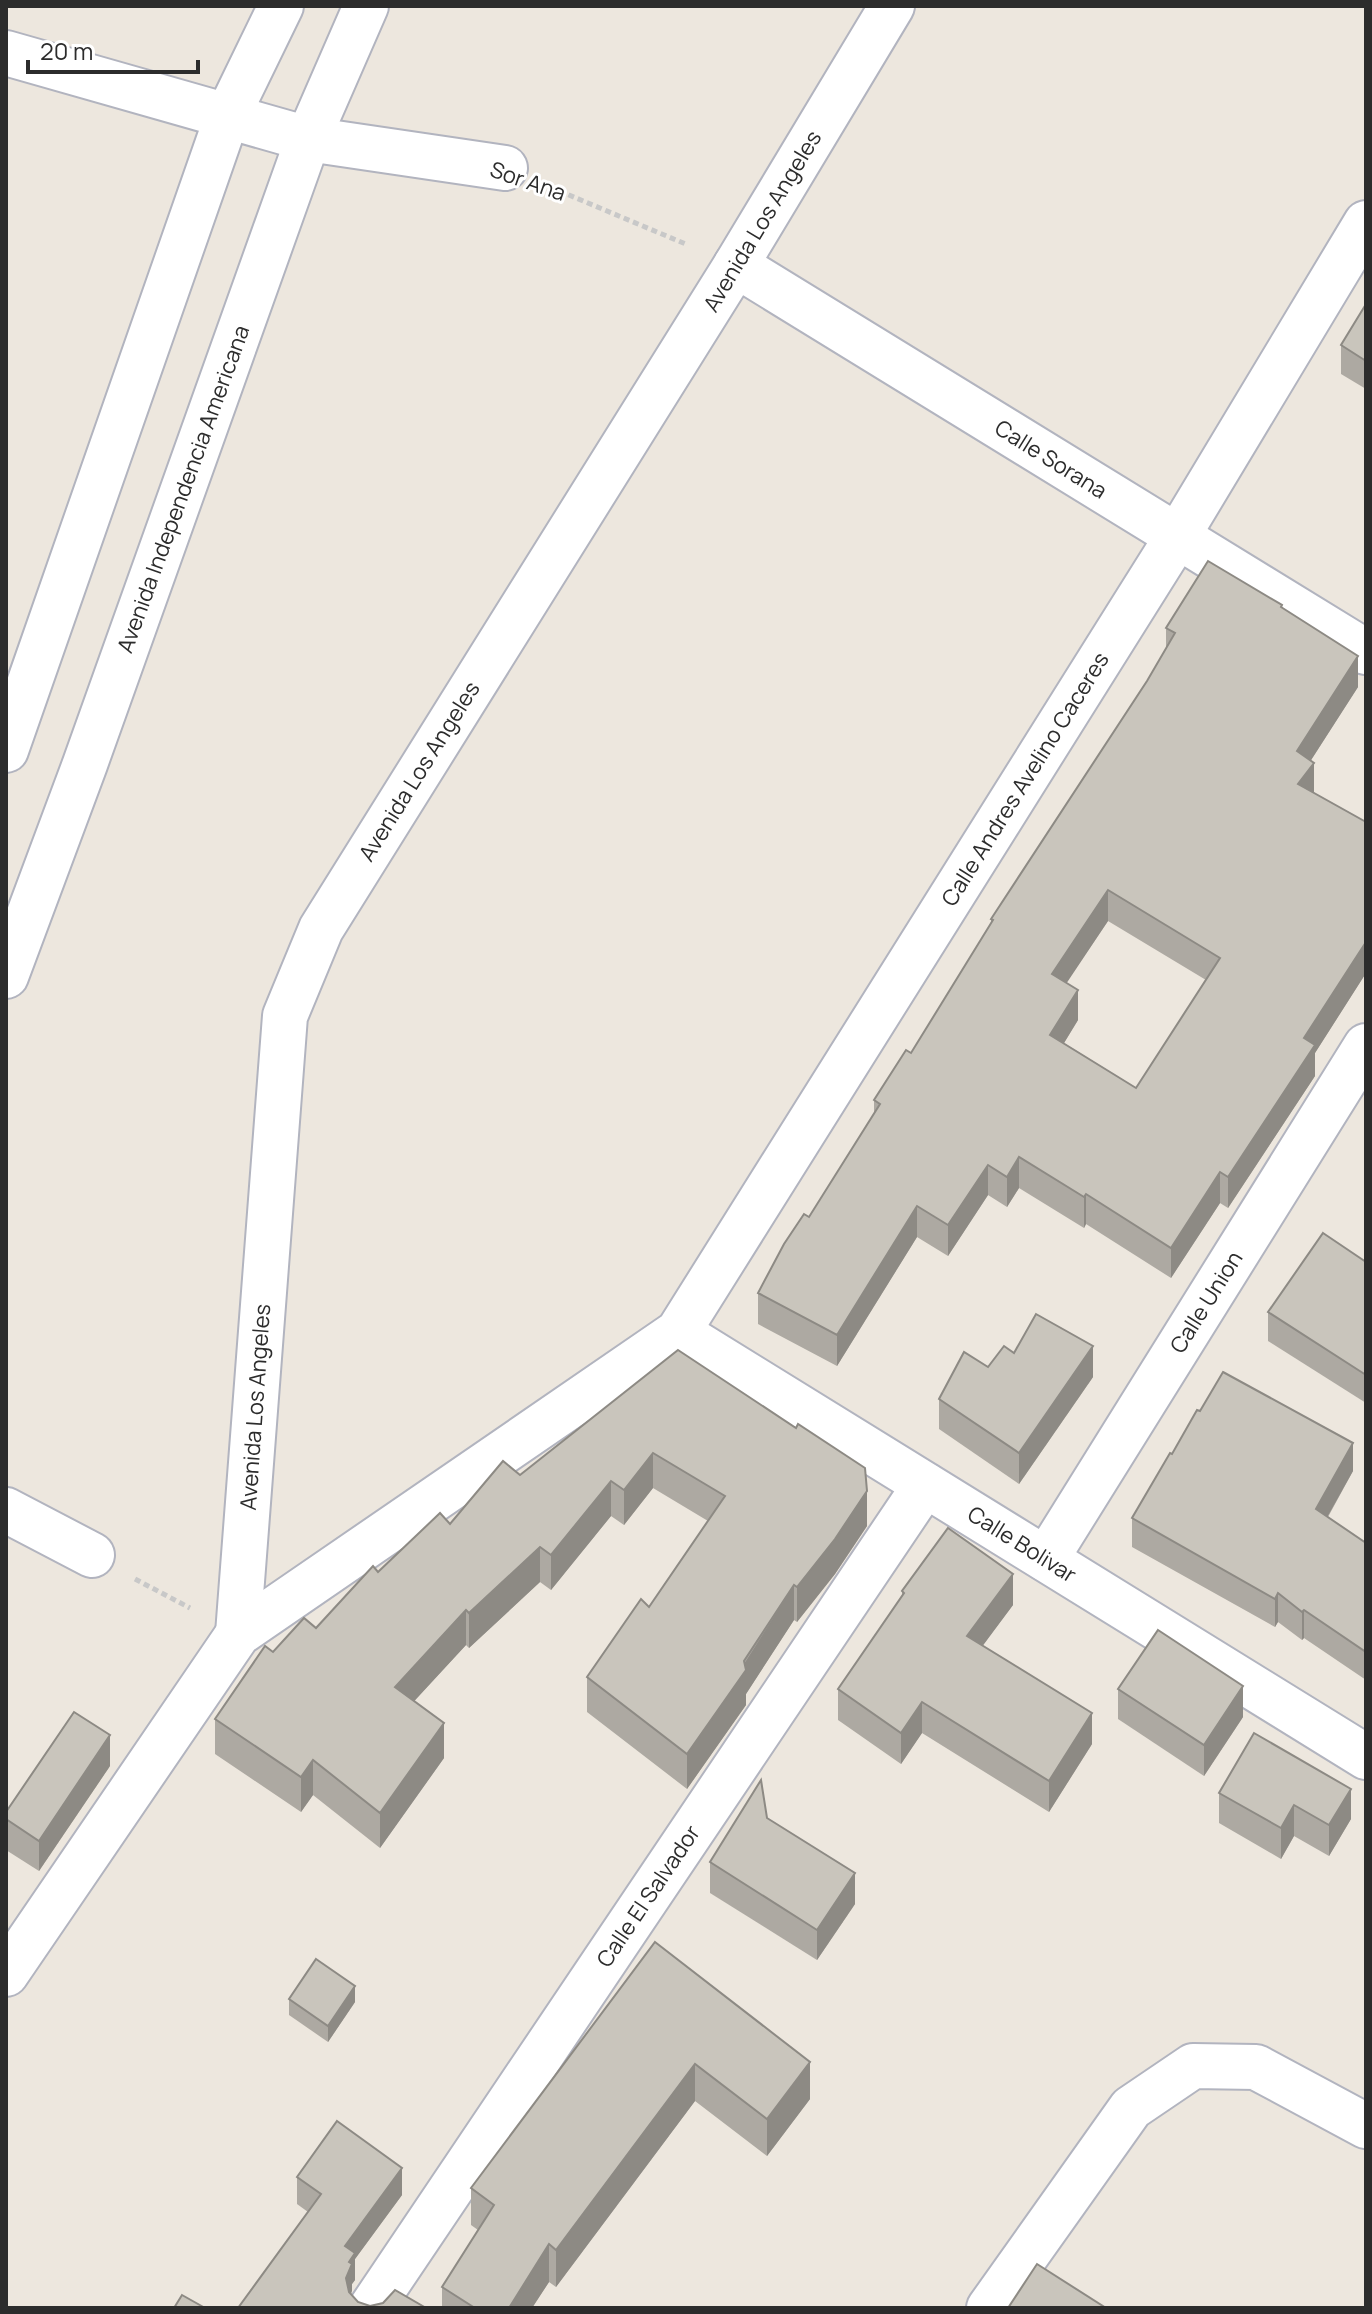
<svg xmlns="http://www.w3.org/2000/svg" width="1372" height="2314" font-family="Manrope,sans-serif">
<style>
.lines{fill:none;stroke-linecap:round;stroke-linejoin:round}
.street-casing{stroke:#b2b4bf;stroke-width:48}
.secondary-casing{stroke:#b2b4bf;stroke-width:48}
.path{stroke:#c8c8c8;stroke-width:5;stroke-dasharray:6 4;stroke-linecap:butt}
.street{stroke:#fff;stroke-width:44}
.secondary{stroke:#fff;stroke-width:44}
.wall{fill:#ada9a2;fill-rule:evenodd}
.shaded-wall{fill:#8d8a84}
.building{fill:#c9c5bc;stroke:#8d8a84;stroke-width:2;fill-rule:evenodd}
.labels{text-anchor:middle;stroke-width:6;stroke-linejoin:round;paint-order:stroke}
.street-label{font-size:22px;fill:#2c2c2c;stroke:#fff}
</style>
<rect width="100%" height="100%" fill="#ede7de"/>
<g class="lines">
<defs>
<g id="street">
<polyline points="6,53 308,139 505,168"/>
<polyline points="736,265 1366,652"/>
<polyline points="678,1332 1366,1757"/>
<polyline points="6,1510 92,1555"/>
<polyline points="1046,1559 1366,1046"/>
<polyline points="238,1634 285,1016 321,929 736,265 892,6"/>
<polyline points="6,1974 238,1634 678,1332 1177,537 1366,223"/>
<polyline points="371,2308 925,1485"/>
<polyline points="989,2308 1131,2108 1193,2066 1256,2067 1366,2126"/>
</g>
<g id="secondary">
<polyline points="6,750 227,117 281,6"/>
<polyline points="6,976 85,764 308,139 366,6"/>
</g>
</defs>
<use href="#street" class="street-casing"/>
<use href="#secondary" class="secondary-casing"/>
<g class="path">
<polyline points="550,187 688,245"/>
<polyline points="135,1579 190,1608"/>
</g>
<use href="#street" class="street"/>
<use href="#secondary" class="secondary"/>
</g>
<g class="wall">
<polygon points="1366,304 1366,389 1341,374 1341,345"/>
<path d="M1282 608 1358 687 1311 760 1314 793 1366 822V973L1315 1053V1076L1228 1208 1220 1203 1171 1278 1086 1224 1084 1228 1019 1188 1007 1207 988 1195 948 1256 917 1237 837 1366 758 1324V1293L809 1217 874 1114V1100L911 1053 991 923V919L1147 681 1166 648V628ZM1108 921 1206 980 1136 1088 1064 1043 1078 1020 1066 983Z"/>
<polygon points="1366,1262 1366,1403 1268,1341 1268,1312"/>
<polygon points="678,1350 867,1526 835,1574 797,1622 794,1620 746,1694 746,1705 687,1789 587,1712 587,1677 649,1607 708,1521 653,1488 624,1525 611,1516 551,1590 540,1582 469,1648 466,1645 414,1701 444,1758 380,1848 313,1795 301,1812 215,1754 215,1719 273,1652 316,1628 378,1572 450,1524 520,1475"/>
<polygon points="1014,1353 1093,1377 1019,1484 939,1429 939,1399 988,1367"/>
<polygon points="1172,1454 1353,1471 1328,1517 1366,1543 1366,1680 1304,1638 1302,1640 1278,1622 1275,1627 1132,1547 1132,1518"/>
<polygon points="902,1591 1013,1605 982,1646 1092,1744 1049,1812 922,1733 901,1764 838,1720 838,1689 902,1596"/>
<polygon points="1118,1689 1243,1717 1204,1776 1118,1719"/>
<polygon points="110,1766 39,1871 6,1850 6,1812"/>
<polygon points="1351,1789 1351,1819 1329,1856 1294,1836 1281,1859 1219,1823 1219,1793"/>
<polygon points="710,1862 855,1904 817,1960 710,1893"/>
<polygon points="655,1942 810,2099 767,2156 695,2101 556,2287 549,2282 532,2308 442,2308 442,2287 478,2230 471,2225 471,2188"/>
<polygon points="289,1999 355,2002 328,2042 289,2015"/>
<polygon points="297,2177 402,2195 355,2259 355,2280 352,2284 351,2294 358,2302 370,2306 238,2308 308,2212 297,2204"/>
</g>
<g class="shaded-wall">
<polygon points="1358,656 1358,687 1297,782 1297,751"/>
<polygon points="1314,763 1314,793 1298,784"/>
<polygon points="1108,890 1108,921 1052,1005 1052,974"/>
<polygon points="1366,942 1366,973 1315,1053 1315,1076 1228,1208 1228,1177 1304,1038"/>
<polygon points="1078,990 1078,1020 1050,1066 1050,1035"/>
<polygon points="1019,1157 1019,1188 1007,1207 1007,1177"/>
<polygon points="988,1165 988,1195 948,1256 948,1225"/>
<polygon points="1220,1172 1220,1203 1171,1278 1171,1248"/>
<polygon points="1086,1194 1086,1224 1084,1228 1084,1197"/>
<polygon points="917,1206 917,1237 837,1366 837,1335"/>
<polygon points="1093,1346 1093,1377 1019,1484 1019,1453"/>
<polygon points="1353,1443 1353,1471 1316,1537 1316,1509"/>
<polygon points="653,1453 653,1488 624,1525 624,1490"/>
<polygon points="611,1481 611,1516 551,1590 551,1555"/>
<polygon points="867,1491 867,1526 835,1574 797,1622 797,1587"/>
<polygon points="540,1547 540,1582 469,1648 469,1613"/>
<polygon points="1013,1574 1013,1605 967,1667 967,1636"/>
<polygon points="794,1585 794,1620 746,1694 746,1705 687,1789 687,1754"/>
<polygon points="1278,1593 1278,1622 1275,1627 1275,1599"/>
<polygon points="466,1610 466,1645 395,1722 395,1687"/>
<polygon points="1304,1610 1304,1638 1302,1640 1302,1612"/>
<polygon points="1243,1686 1243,1717 1204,1776 1204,1745"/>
<polygon points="922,1702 922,1733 901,1764 901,1733"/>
<polygon points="1092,1713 1092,1744 1049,1812 1049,1781"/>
<polygon points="444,1723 444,1758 380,1848 380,1813"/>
<polygon points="110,1735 110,1766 39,1871 39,1841"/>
<polygon points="313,1760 313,1795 301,1812 301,1777"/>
<polygon points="1351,1789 1351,1819 1329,1856 1329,1825"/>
<polygon points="1294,1805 1294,1836 1281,1859 1281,1828"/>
<polygon points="855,1873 855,1904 817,1960 817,1930"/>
<polygon points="355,1986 355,2002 328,2042 328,2026"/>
<polygon points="810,2062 810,2099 767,2156 767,2119"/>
<polygon points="695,2064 695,2101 556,2287 556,2250"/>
<polygon points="402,2168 402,2195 355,2259 355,2280 352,2284 352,2291 346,2306 345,2246"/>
<polygon points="549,2244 549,2282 532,2308 509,2308"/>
</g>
<g class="building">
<polygon points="1366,304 1366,361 1341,345"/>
<path d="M1208 561 1282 605 1281 607 1358 656 1297 751 1314 763 1298 784 1366 822V942L1304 1038 1315 1045 1228 1177 1220 1172 1171 1248 1086 1194 1084 1197 1019 1157 1007 1177 988 1165 948 1225 917 1206 837 1335 758 1293 784 1244 804 1214 809 1217 880 1104 874 1100 906 1050 911 1053 993 920 991 919 1147 681 1175 633 1166 628ZM1108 890 1220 958 1136 1088 1050 1035 1078 990 1052 974Z"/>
<polygon points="1323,1233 1366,1262 1366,1375 1268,1312"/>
<polygon points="1036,1314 1093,1346 1019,1453 939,1399 964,1352 988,1367 1004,1346 1014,1353"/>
<polygon points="678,1350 796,1428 798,1424 865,1468 867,1491 835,1539 797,1587 794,1585 744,1661 746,1670 687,1754 587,1677 641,1599 649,1607 725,1496 653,1453 624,1490 611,1481 551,1555 540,1547 469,1613 466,1610 395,1687 444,1723 380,1813 313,1760 301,1777 215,1719 265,1646 273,1652 304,1618 316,1628 373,1566 378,1572 440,1513 450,1524 503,1461 520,1475"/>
<polygon points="1223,1372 1353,1443 1316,1509 1366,1543 1366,1652 1304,1610 1302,1612 1278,1593 1275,1599 1132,1518 1170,1453 1172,1454 1197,1410 1200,1411"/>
<polygon points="948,1528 1013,1574 967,1636 1092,1713 1049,1781 922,1702 901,1733 838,1689 904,1593 902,1591"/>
<polygon points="1158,1630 1243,1686 1204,1745 1118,1689"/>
<polygon points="74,1712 110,1735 39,1841 6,1819 6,1812"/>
<polygon points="1254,1733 1351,1789 1329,1825 1294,1805 1281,1828 1219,1793"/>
<polygon points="761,1780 767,1818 855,1873 817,1930 710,1862"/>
<polygon points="655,1942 810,2062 767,2119 695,2064 556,2250 549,2244 509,2308 475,2308 442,2287 494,2205 471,2188"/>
<polygon points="316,1959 355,1986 328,2026 289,1999"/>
<polygon points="337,2121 402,2168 345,2246 355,2253 349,2262 352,2264 346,2278 349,2292 358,2302 370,2306 383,2303 395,2290 426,2308 238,2308 321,2194 297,2177"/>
<polygon points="1037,2264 1106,2308 1008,2308"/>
<polygon points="182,2295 205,2308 174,2308"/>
</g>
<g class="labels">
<g class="street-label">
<text transform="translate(528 181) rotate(19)" y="8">Sor Ana</text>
<text transform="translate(762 221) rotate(-59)" y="8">Avenida Los Angeles</text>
<text transform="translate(1051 459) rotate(32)" y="8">Calle Sorana</text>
<text transform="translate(183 489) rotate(-70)" y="8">Avenida Independencia Americana</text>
<text transform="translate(419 771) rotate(-58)" y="8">Avenida Los Angeles</text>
<text transform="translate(1025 779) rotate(-58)" y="8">Calle Andres Avelino Caceres</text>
<text transform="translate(1206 1302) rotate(-58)" y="8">Calle Union</text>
<text transform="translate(255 1407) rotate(-86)" y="8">Avenida Los Angeles</text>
<text transform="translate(1022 1544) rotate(32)" y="8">Calle Bolivar</text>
<text transform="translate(648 1896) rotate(-56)" y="8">Calle El Salvador</text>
</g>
</g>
<rect width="1372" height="2314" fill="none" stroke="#2c2c2c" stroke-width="16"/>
<path d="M28 60v12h170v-12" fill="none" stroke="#2c2c2c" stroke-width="4"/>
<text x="40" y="60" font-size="24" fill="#2c2c2c" stroke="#ffffff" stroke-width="6" paint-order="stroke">20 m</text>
</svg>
